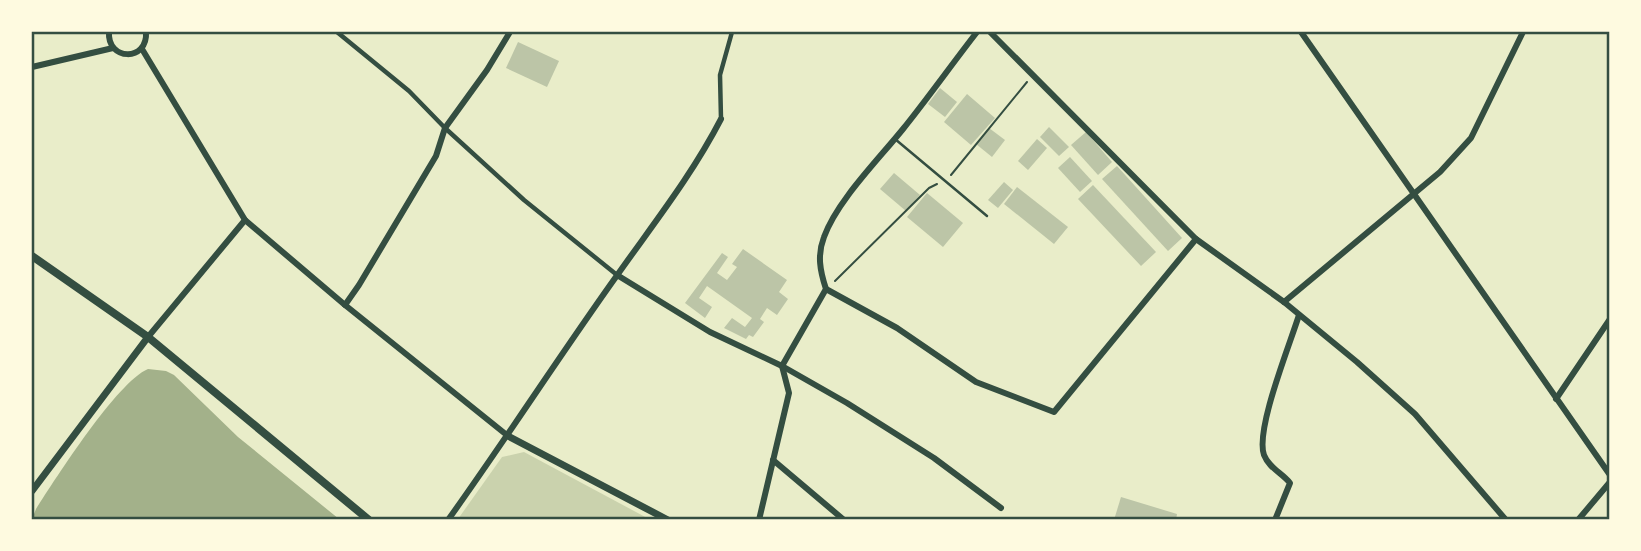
<svg xmlns="http://www.w3.org/2000/svg" width="1641" height="551" font-family="'Source Sans 3',sans-serif">
<style>
.green{fill:#cad2ad}
.water{fill:#a3b18a}
.building{fill:#bcc5a7}
.lines{fill:none;stroke-linecap:round;stroke-linejoin:round}
.path{stroke:#344e41;stroke-width:2}
.service{stroke:#344e41;stroke-width:2.5}
.pedestrian{stroke:#344e41;stroke-width:4.5}
.minor{stroke:#344e41;stroke-width:6}
.tertiary{stroke:#344e41;stroke-width:7}
.secondary{stroke:#344e41;stroke-width:8}
.neatline{fill:none;stroke:#344e41;stroke-width:2.5}
</style>
<rect width="100%" height="100%" fill="#e9edc9"/>
<polygon class="green" points="524,452 649,519 458,519 502,457"/>
<path class="water" d="M148 369 166 371 174 375 238 437 339 519H32L36 509C56 478 117 382 148 369Z"/>
<g class="building">
<polygon points="518,42 559,61 547,87 506,68"/>
<polygon points="940,88 957,102 945,117 928,104"/>
<polygon points="967,94 995,118 971,145 944,122"/>
<polygon points="1049,127 1069,147 1059,156 1040,137"/>
<polygon points="989,128 1005,140 992,157 976,144"/>
<polygon points="1086,132 1112,162 1098,175 1071,145"/>
<polygon points="1037,139 1047,148 1028,170 1018,161"/>
<polygon points="1070,157 1092,181 1080,192 1058,168"/>
<polygon points="1117,166 1182,238 1168,251 1102,179"/>
<polygon points="894,173 920,195 906,211 880,189"/>
<polygon points="1004,182 1013,190 998,208 988,200"/>
<polygon points="1093,185 1156,252 1141,266 1078,199"/>
<polygon points="1017,187 1068,227 1054,244 1004,204"/>
<polygon points="927,193 963,223 943,247 907,217"/>
<polygon points="743,249 787,280 779,292 788,299 777,315 767,308 760,319 764,322 753,337 749,335 746,339 724,328 732,318 745,327 752,318 707,286 699,298 712,307 705,318 685,303 722,253 728,257 717,273 727,280 737,267 732,264"/>
<polygon points="1121,497 1177,514 1176,520 1114,520"/>
</g>
<g class="lines">
<g class="path">
<polyline points="951,175 1027,82"/>
<polyline points="835,281 929,188 937,184"/>
</g>
<polyline class="service" points="895,139 987,216"/>
<g class="pedestrian">
<polyline points="337,32 409,91 445,128 524,200 617,275"/>
<polyline points="721,119 720,75 732,32"/>
</g>
<g class="minor">
<path d="M109 32C107 61 148 62 146 32"/>
<polyline points="990,32 1196,239 1284,302 1357,362 1415,414 1506,520"/>
<polyline points="1301,32 1610,475"/>
<polyline points="142,49 245,220 345,305 508,436"/>
<polyline points="32,67 113,48"/>
<polyline points="617,275 710,332 782,366 847,403 934,458 1001,508"/>
<polyline points="826,289 897,328 976,382 1054,412 1196,239"/>
<polyline points="1284,302 1440,172 1471,138 1523,32"/>
<polyline points="345,305 359,285 436,156 445,128 487,70 510,32"/>
<polyline points="148,337 245,220"/>
<polyline points="1556,399 1610,319"/>
<polyline points="773,460 844,520"/>
<path d="M448 520C506 439 560 355 618 274 654 223 692 175 721 119"/>
<path d="M759 520 789 393 782 366 826 289C820 271 817 255 824 237 837 201 878 160 903 129 928 98 952 64 977 32"/>
<path d="M1275 520 1290 483C1282 473 1269 468 1264 455 1255 430 1290 344 1299 315"/>
<polyline points="1578,520 1610,482"/>
</g>
<g class="tertiary">
<polyline points="508,436 668,520"/>
<polyline points="32,491 148,337"/>
</g>
<polyline class="secondary" points="32,256 148,337 369,520"/>
</g>
<rect width="1641" height="551" fill="none" stroke="#fefae0" stroke-width="66"/>
<rect x="33" y="33" width="1575" height="485" class="neatline"/>
</svg>
